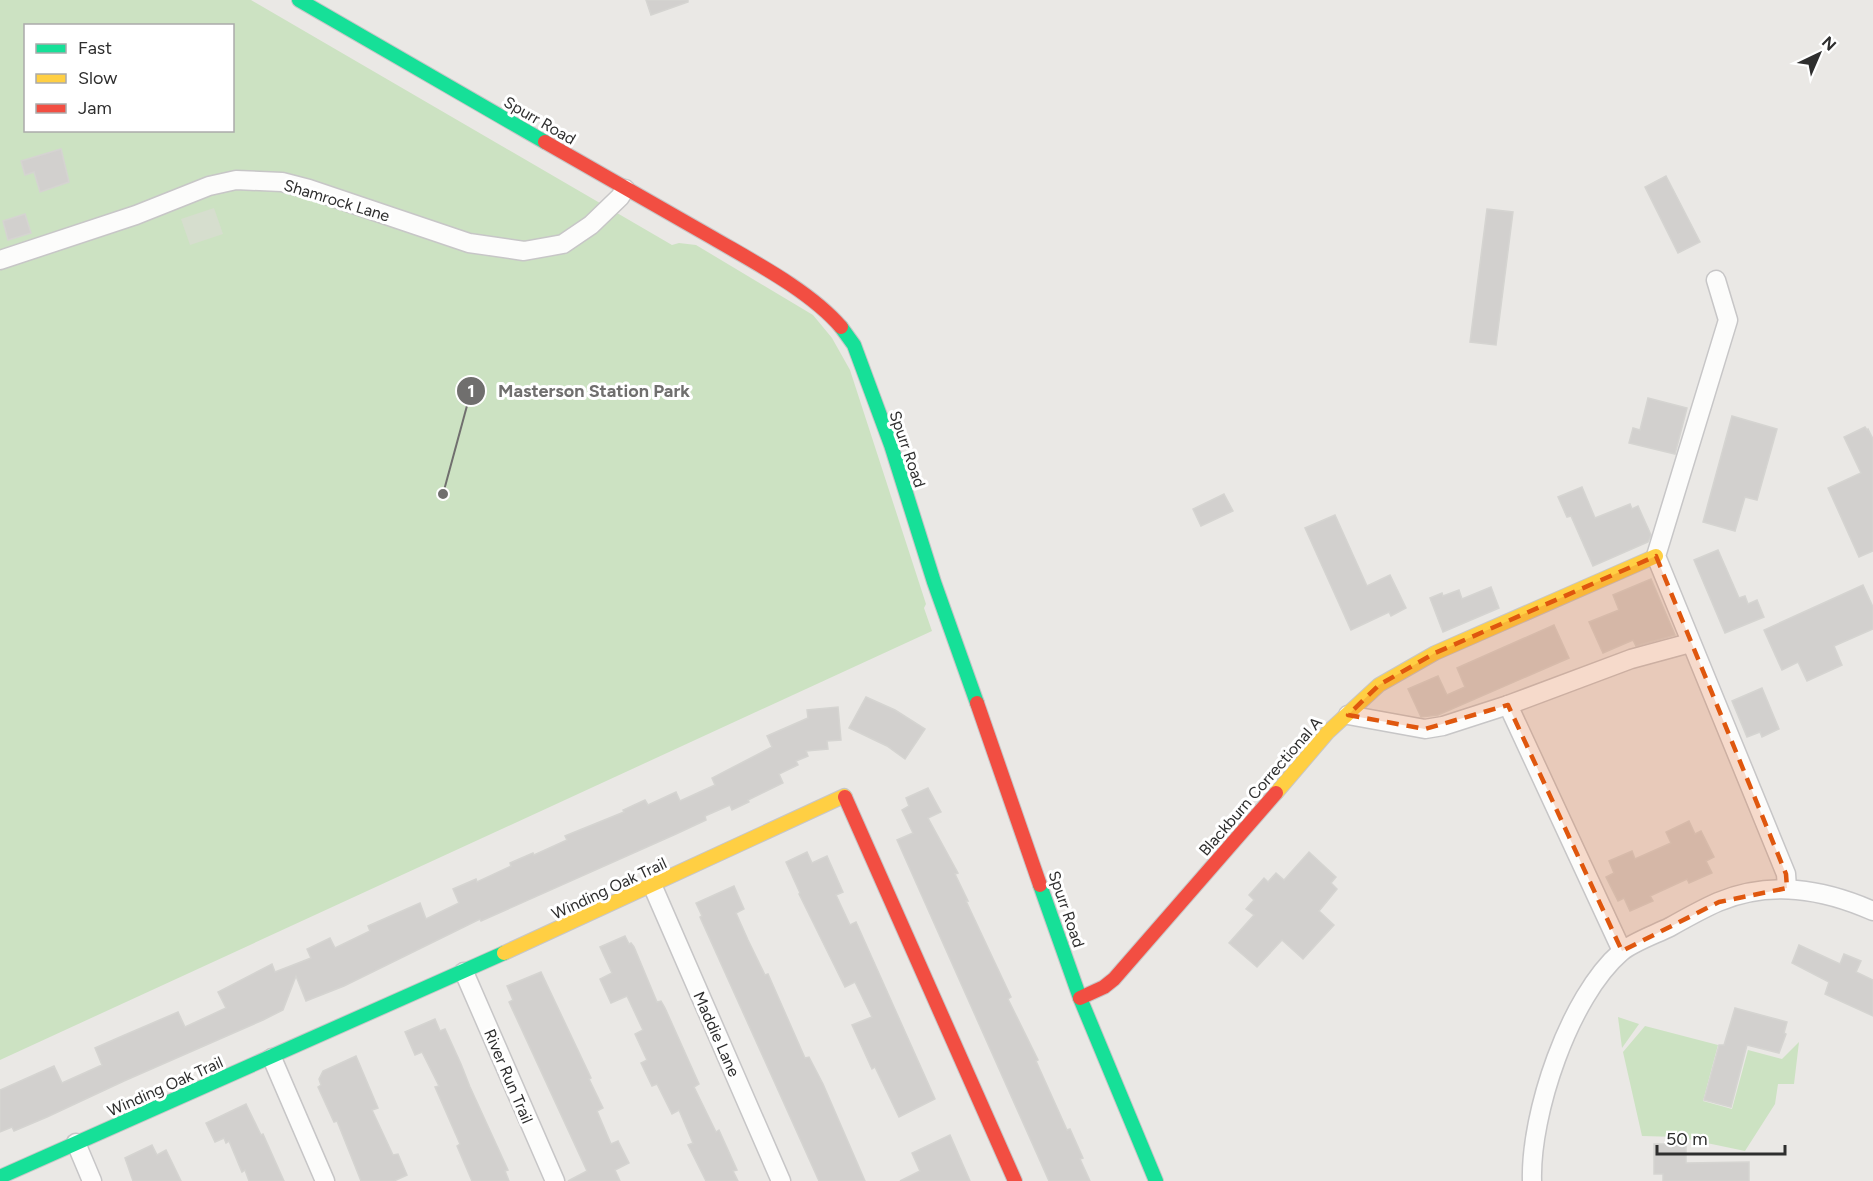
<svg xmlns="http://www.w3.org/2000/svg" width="1873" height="1181" font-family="Figtree,sans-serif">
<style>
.green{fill:#cce2c2;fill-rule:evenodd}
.cemetery{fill:#d6dece}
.building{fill:#d2d0ce;stroke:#d5d4d1;stroke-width:1.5}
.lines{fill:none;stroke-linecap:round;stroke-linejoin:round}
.street-casing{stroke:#c7c6c7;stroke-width:21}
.fast-casing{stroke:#c7c6c7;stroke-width:16}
.slow-casing{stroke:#c7c6c7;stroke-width:16}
.jam-casing{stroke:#c7c6c7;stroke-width:16}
.street{stroke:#fcfcfb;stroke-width:18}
.fast{stroke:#16e098;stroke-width:14}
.slow{stroke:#ffcf43;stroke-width:14}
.jam{stroke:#f24e42;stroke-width:14}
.marked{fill:#df570e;fill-opacity:0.2;stroke:#df570e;stroke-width:4.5;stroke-dasharray:12 8;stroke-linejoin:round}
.labels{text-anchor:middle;stroke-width:6;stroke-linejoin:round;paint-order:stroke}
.street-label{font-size:16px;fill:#2e2e2e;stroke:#fff}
.leader{fill:none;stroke:#706f6e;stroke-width:2}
.callout-dot{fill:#706f6e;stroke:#fff;stroke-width:2}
.mark-label{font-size:18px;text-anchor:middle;font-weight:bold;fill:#fff}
.callout-label{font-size:18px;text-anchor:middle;font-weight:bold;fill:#706f6e;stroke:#fff;stroke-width:6;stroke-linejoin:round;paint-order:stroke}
</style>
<rect width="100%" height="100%" fill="#eae8e5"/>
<g class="green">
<path d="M0 0H251L672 245 679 243 696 245 813 315 832 338 850 370 926 604 924 608 932 631 0 1060ZM26 26H232V130H26Z"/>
<polygon points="1618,1017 1639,1024 1622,1048"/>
<polygon points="1645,1026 1718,1045 1703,1101 1732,1109 1748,1050 1782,1059 1799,1042 1794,1084 1778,1084 1775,1104 1745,1151 1678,1137 1642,1136 1623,1052"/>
</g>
<polygon class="cemetery" points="214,208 223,234 190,245 181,219"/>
<g class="building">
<polygon points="646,0 688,0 688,2 651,15"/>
<polygon points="61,149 69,182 40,192 34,172 25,175 21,161"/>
<polygon points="1666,176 1700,242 1678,253 1645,187"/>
<polygon points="1487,209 1513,212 1496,345 1470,342"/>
<polygon points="25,214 31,233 8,240 3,221"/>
<polygon points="1648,398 1687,408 1675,454 1629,443 1633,428 1640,430"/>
<polygon points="1732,416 1777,429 1757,500 1745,497 1735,531 1703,522"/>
<polygon points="1865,427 1867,430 1868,429 1873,439 1873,551 1859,557 1828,488 1861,473 1844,437"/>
<polygon points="1582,487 1595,518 1630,504 1632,509 1638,506 1651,535 1648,542 1593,566 1571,516 1567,517 1558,497"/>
<polygon points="1224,494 1233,511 1201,526 1193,509"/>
<polygon points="1335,515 1367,586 1390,575 1406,608 1391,616 1389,612 1351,630 1305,528"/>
<polygon points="1718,550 1739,598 1745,596 1748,604 1757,600 1764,617 1725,633 1694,560"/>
<polygon points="1651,579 1675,635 1636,646 1633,640 1603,653 1589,622 1619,610 1613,595"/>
<polygon points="1863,585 1873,607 1873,629 1834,646 1842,665 1807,681 1798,662 1782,670 1764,630"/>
<polygon points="1491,587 1499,608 1443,632 1430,598 1442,593 1443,596 1459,590 1462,599"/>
<polygon points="1554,625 1569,658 1438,715 1421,717 1408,689 1438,676 1447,695 1465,687 1457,668"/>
<polygon points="1762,688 1779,729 1762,737 1760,732 1747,737 1732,701"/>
<polygon points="866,697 895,710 925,729 905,759 887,746 849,728"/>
<polygon points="838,707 841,740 827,741 828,749 806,751 808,756 796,761 798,765 779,774 783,783 748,800 749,802 732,810 730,805 705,816 706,820 676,834 481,921 480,919 344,986 306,1001 296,976 283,1010 263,1020 124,1081 47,1117 14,1131 12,1127 0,1132 0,1090 54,1066 62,1083 102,1065 95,1048 120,1037 178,1012 185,1027 226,1008 218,992 272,964 275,972 311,958 307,949 330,938 335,948 370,931 368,926 420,903 426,919 459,903 453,889 476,879 477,882 511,866 510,863 533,853 534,855 567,840 565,836 624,812 623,810 645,800 648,805 676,792 680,801 715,785 712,778 772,747 767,736 808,718 807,710"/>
<polygon points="928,788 941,812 928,818 958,873 955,874 968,901 966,901 1011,997 1008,999 1038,1060 1036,1061 1067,1130 1070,1129 1083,1158 1080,1159 1090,1181 1049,1181 897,840 913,833 902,810 909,806 906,798"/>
<polygon points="1689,821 1695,834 1701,831 1714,857 1706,861 1712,873 1689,883 1687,879 1650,896 1653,901 1630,911 1624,898 1618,901 1606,877 1614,873 1609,861 1632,851 1635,859 1671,843 1666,832"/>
<polygon points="807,852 812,863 827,856 843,892 836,895 850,925 856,922 935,1099 899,1117 875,1067 872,1069 852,1025 872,1017 855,982 845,987 799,894 800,893 786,862"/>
<polygon points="1309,852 1336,877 1331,883 1337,889 1319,911 1334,925 1303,959 1282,940 1257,967 1229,943 1254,915 1246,909 1254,900 1249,895 1264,878 1268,882 1276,873 1284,880"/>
<polygon points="734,886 744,909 736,913 748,940 765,975 768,974 805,1058 809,1057 823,1084 865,1181 819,1181 700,917 702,916 696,903"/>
<polygon points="625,936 629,944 631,943 634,947 657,1002 661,1001 665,1008 699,1084 694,1087 716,1132 719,1130 737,1170 733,1171 738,1181 706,1181 688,1145 693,1143 679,1110 672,1114 657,1084 652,1086 641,1063 647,1060 635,1034 643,1030 627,996 611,1003 600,979 612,973 600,947"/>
<polygon points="1799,945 1840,964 1844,954 1861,961 1856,972 1873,980 1873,1016 1825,994 1829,982 1792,963"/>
<polygon points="541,972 591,1078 589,1079 603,1108 597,1111 611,1144 618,1141 629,1163 615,1170 620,1181 568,1181 587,1171 509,1002 513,1000 507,986"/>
<polygon points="1735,1008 1787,1022 1784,1033 1786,1034 1779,1053 1747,1045 1731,1107 1704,1100 1719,1045 1724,1045"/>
<polygon points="435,1019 440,1031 445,1029 461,1064 470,1087 508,1170 505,1171 509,1181 472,1181 457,1146 460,1144 435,1087 439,1086 422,1052 415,1055 405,1032"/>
<polygon points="356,1056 378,1108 372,1110 393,1155 398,1154 407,1175 394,1181 361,1181 337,1121 334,1122 318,1087 321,1085 319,1079 323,1071"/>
<polygon points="246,1104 261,1135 263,1134 284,1181 249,1181 245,1170 242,1172 229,1141 226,1143 224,1138 215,1142 206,1123"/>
<polygon points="950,1135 970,1181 900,1181 920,1171 912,1153"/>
<polygon points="1654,1144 1686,1144 1686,1163 1749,1162 1749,1181 1663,1181 1663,1174 1654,1174"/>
<polygon points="152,1145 157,1155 166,1150 181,1181 133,1181 125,1158"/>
</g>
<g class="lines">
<defs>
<g id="street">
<polyline points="0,260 136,215 209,186 236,180 282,182 309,189 469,243 524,251 563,244 591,225 620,197 625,189"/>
<polyline points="1716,280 1728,320 1656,556 1786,874 1787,888"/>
<polyline points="1508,705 1622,951"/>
<polyline points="1348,715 1425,729 1443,726 1508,705 1631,659 1690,643"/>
<polyline points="653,887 781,1181"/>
<polyline points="464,972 555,1181"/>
<polyline points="272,1058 325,1181"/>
<polyline points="76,1143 92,1181"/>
<path d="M1532 1181C1530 1114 1569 997 1621 952 1633 942 1656 934 1670 927 1686 918 1702 909 1718 902 1771 880 1823 889 1873 911"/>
</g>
<g id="fast">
<polyline points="299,0 545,142"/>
<polyline points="841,327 854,345 891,445 934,582 977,703"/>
<polyline points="1040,885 1080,998 1156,1181"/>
<polyline points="0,1177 504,953"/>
</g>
<g id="slow">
<polyline points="1276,793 1328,732 1379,685 1435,653 1656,556"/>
<polyline points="504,953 844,796 845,797"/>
</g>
<g id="jam">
<path d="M545 142C601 174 657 206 713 238 754 262 810 291 841 327"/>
<polyline points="977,703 1040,885"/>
<polyline points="845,797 1015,1181"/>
<polyline points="1080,998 1104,987 1114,979 1276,793"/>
</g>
</defs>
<use href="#street" class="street-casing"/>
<use href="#fast" class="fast-casing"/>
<use href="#slow" class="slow-casing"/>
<use href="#jam" class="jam-casing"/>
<use href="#street" class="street"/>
<use href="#fast" class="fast"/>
<use href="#slow" class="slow"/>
<use href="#jam" class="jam"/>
</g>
<path class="marked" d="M1656 556 1786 874 1787 888 1719 902 1622 951 1508 705 1425 729 1348 715 1379 685 1435 653Z"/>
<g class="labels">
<g class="street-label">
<text transform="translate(540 120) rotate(30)" y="6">Spurr Road</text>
<text transform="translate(337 200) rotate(17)" y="6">Shamrock Lane</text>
<text transform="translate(908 449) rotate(71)" y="6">Spurr Road</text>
<text transform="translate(1260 786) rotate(-49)" y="6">Blackburn Correctional A</text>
<text transform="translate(609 888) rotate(-25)" y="6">Winding Oak Trail</text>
<text transform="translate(1067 909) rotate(71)" y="6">Spurr Road</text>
<text transform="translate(717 1034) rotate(66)" y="6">Maddie Lane</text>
<text transform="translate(509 1076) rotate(67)" y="6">River Run Trail</text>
<text transform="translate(165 1086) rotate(-24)" y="6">Winding Oak Trail</text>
</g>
</g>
<path class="leader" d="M443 494L471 391"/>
<g class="callout-dot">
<circle cx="443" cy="494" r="6"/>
<circle cx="471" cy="391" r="15"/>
</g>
<g class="mark-label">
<text x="471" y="397">1</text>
</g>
<g class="callout-label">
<text x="594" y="397">Masterson Station Park</text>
</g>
<rect x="24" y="24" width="210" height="108" fill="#ffffff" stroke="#ababab" stroke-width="1.5"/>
<rect x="36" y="44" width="30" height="9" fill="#16e098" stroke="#ababab" stroke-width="1.5"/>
<text x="78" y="54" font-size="18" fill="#2e2e2e">Fast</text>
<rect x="36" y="74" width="30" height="9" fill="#ffcf43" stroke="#ababab" stroke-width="1.5"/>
<text x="78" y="84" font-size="18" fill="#2e2e2e">Slow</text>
<rect x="36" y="104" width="30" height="9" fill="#f24e42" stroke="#ababab" stroke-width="1.5"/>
<text x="78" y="114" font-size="18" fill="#2e2e2e">Jam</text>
<g transform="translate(1819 54) rotate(44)" stroke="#ffffff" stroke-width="4.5" paint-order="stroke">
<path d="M0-4.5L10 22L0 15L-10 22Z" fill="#2e2e2e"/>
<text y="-9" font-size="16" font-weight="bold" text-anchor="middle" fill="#2e2e2e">N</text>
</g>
<path d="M1657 1145v9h128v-9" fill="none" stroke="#2e2e2e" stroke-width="3"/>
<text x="1666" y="1145" font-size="18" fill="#2e2e2e" stroke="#ffffff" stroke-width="4.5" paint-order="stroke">50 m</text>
</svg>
